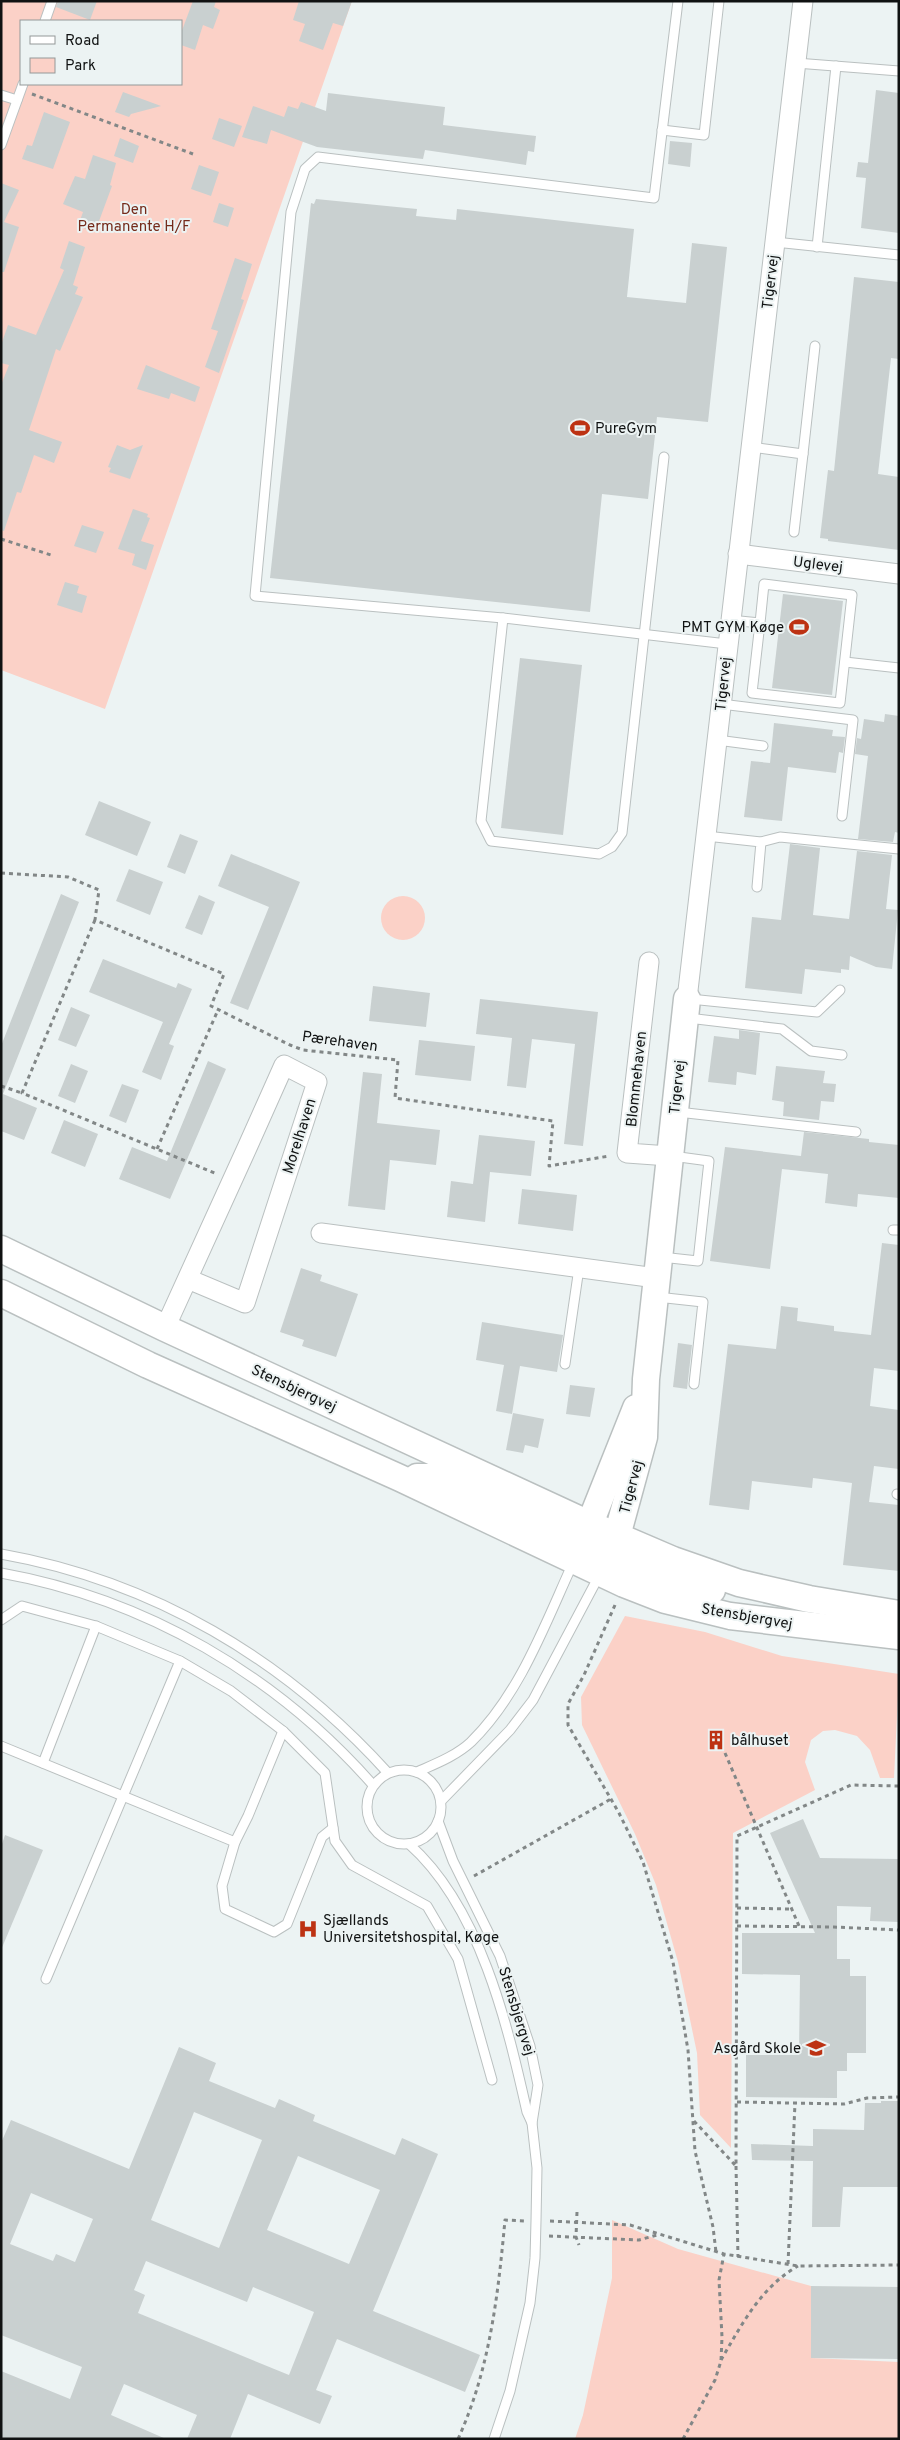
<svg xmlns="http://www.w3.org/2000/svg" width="900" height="2440" font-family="Overpass,sans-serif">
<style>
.green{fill:#fbd1c7;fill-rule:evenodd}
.building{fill:#c9d0d0;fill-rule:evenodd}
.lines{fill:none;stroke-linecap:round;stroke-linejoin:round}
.lane-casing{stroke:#bac0c0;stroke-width:11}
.street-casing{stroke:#bac0c0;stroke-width:21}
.secondary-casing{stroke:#bac0c0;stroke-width:29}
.path{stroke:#828787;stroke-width:3;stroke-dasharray:4 4;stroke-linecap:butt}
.lane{stroke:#fff;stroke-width:9}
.street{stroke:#fff;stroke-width:19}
.secondary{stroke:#fff;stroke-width:26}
.labels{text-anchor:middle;stroke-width:4;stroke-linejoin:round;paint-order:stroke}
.park-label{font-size:15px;fill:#752b1b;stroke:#ecf3f3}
.street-label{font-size:15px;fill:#101212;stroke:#ecf3f3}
.poi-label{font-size:15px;fill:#101212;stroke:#ecf3f3;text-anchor:start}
</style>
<rect width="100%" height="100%" fill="#ecf3f3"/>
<g class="green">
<path d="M1 1H352L105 709 1 670ZM21 21H181V84H21Z"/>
<circle cx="403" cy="918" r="22"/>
<polygon points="625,1616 705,1632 782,1656 899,1674 894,1778 880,1778 870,1750 857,1736 835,1730 823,1731 811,1740 805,1762 815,1790 733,1833 731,2148 700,2115 697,2053 678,1962 656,1885 635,1834 582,1725 581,1697"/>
<polygon points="612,2220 678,2249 811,2286 811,2358 899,2362 899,2439 575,2439 583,2415 612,2278"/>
</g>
<g class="building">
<polygon points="58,1 97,1 90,20 56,7"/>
<polygon points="193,1 216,1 214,7 220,10 213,29 203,25 195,50 181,45 181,33"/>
<polygon points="299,1 352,1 343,26 333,23 323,50 299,41 305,24 293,20"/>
<polygon points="876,90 899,93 899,233 861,228 866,178 856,177 858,162 868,163"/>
<polygon points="123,92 161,106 131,114 129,117 115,112"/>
<polygon points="328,93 445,107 443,125 536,136 534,152 528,151 526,165 425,150 423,159 317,147 271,130 267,144 242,137 253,106 284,117 288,106 298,109 301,102 326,111"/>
<polygon points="44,112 70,122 53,169 22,159 27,145 32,146"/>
<polygon points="219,118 242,126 234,147 212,139"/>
<polygon points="120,138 139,146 133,163 114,156"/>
<polygon points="670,141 692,143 690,167 668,164"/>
<polygon points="93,155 116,163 110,185 112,186 95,232 78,226 83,212 63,204 75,176 85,179"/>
<polygon points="199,165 219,172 211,196 191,189"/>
<polygon points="1,183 19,190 4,222 19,227 4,272 1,272"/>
<polygon points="316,199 417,209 416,216 456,220 457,209 634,229 627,297 686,303 692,243 727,247 708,422 657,417 648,499 602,494 590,612 270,578 311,203 314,204"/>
<polygon points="219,203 234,208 228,227 213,222"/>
<polygon points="69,241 85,247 73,285 78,287 75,294 83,297 60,351 56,349 29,430 62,442 54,463 34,455 21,493 17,492 4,531 1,530 1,385 9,365 1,363 1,345 8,325 36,335 64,270 60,268"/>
<polygon points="235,258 252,264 241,299 244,300 219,373 205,367 218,331 211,329"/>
<polygon points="854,277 899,282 899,359 891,358 878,474 899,477 899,550 828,541 828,539 820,538 828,470 834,471"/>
<polygon points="146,365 200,387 195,402 171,393 169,399 137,389"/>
<polygon points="117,445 130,450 143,445 130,479 109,472 111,468 108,467"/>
<polygon points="133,509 148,514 147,517 150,518 141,541 154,545 146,570 132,565 135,554 118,549"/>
<polygon points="82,525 104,532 96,553 74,546"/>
<polygon points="65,582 79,586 77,593 87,596 82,613 57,605"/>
<polygon points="783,594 843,601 832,695 772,688"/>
<polygon points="520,658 582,665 563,835 501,828"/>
<polygon points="885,714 899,716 899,833 895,832 893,842 858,839 868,756 855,754 857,738 861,739 864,719 884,722"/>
<polygon points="774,723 833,730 832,736 845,737 843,753 839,752 836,773 788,767 782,821 744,817 751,761 770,763"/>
<polygon points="99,801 151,822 137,856 85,835"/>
<polygon points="180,834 198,841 185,874 167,867"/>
<polygon points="790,844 820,848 813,915 849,919 857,851 892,855 886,909 898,910 892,969 876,967 850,956 849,970 841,969 841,973 805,969 802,994 745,988 752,917 781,920"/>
<polygon points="231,854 300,882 248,1010 230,1003 269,907 218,886"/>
<polygon points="129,869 163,882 150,915 116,901"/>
<polygon points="61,894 79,902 3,1094 37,1108 24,1140 1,1131 1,1046"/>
<polygon points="199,895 215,902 202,935 185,928"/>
<polygon points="103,959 176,988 178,983 192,989 169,1044 174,1046 161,1080 142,1072 163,1022 89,992"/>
<polygon points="373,986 430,993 426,1027 369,1021"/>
<polygon points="480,999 598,1012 583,1146 564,1144 575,1044 532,1039 526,1088 507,1086 512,1038 476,1034"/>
<polygon points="71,1007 90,1015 76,1047 58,1040"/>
<polygon points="739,1030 760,1033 756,1075 737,1072 736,1085 708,1082 714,1036 739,1039"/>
<polygon points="419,1040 475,1046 471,1081 415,1075"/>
<polygon points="208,1061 226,1069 170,1199 119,1179 132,1147 167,1161"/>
<polygon points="71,1064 88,1071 75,1103 58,1096"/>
<polygon points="776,1066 825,1071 823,1083 836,1084 834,1102 821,1101 819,1120 783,1116 784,1102 772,1100"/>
<polygon points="363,1072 382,1074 377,1123 440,1130 436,1165 390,1160 385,1210 348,1206"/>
<polygon points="122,1084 139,1090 126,1123 109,1116"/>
<polygon points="64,1120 98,1134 85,1167 51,1153"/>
<polygon points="804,1132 869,1139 869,1142 899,1145 899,1198 858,1194 857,1207 825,1203 828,1174 782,1169 770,1269 710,1261 725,1147 801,1156"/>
<polygon points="479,1135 535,1141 531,1176 490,1172 485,1222 447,1217 451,1181 473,1184"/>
<polygon points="522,1189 577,1195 573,1231 518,1224"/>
<polygon points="882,1243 899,1245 899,1371 874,1368 870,1406 899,1410 899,1469 874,1466 869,1502 899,1505 899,1571 843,1565 852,1483 813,1478 812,1488 752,1481 749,1510 709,1505 728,1344 776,1349 781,1306 798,1308 797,1321 834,1326 834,1331 871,1335"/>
<polygon points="301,1268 322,1275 320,1281 358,1294 336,1357 302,1346 304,1340 280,1332"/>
<polygon points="482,1322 563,1335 557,1372 520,1366 512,1414 496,1411 504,1365 476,1360"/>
<polygon points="678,1343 692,1345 687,1389 673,1387"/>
<polygon points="570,1385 595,1388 590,1417 566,1414"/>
<polygon points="513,1413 544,1419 538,1448 525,1445 523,1453 506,1450"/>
<polygon points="803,1819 820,1858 899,1859 899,1922 870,1921 871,1907 837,1906 837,1959 850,1959 850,1976 866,1976 866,2053 847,2053 847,2071 837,2071 837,2098 746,2097 746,2055 799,2055 800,1975 742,1974 742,1933 815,1933 770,1833"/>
<polygon points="5,1835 43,1850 1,1950 1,1847"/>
<path d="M179 2047 216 2063 209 2081 275 2108 279 2099 315 2115 313 2121 395 2155 402 2138 438 2154 373 2311 480 2355 465 2392 337 2339 316 2390 332 2396 320 2424 248 2394 230 2439H187L197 2415 124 2384 111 2415 166 2439H1V2371L70 2399 82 2367 1 2335V2143L11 2120 129 2169ZM194 2112 262 2140 219 2248 151 2220ZM298 2156 380 2190 349 2264 267 2230ZM31 2193 93 2219 75 2262 56 2254 53 2261 10 2244ZM146 2261 247 2302 253 2287 314 2312 289 2375 138 2313 145 2295 134 2290Z"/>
<polygon points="881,2101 899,2101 899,2187 843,2187 840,2227 812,2227 813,2161 752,2160 751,2144 813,2146 813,2129 864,2130 865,2103 881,2103"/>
<polygon points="811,2286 899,2287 899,2359 811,2358"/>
</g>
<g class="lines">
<defs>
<g id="lane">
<polyline points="678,1 654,198 318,157 305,169 291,212 255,596 503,618 727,644"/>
<polyline points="45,21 52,1"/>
<polyline points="796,63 899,71"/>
<polyline points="1,95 17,100"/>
<polyline points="662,130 704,135 719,1"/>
<polyline points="1,145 23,84"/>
<polyline points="775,242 899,255"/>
<polyline points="817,247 836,66"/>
<polyline points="751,447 803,454 794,532"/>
<polyline points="803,454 815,346"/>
<polyline points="503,618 481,821 491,841 599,854 612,847 622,833 664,457"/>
<polyline points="730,620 760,623 752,693 840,703 852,595 764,584 760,623"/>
<polyline points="845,662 899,668"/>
<polyline points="721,704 853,720 842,816"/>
<polyline points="717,740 763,746"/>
<polyline points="706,836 761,842 757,887"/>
<polyline points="761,842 780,837 899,849"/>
<polyline points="690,999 817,1012 840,990"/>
<polyline points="688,1018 782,1029 811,1051 842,1055"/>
<polyline points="678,1112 856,1132"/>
<polyline points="893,1230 899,1230"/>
<polyline points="661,1257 698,1261 709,1161 672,1156"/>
<polyline points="657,1297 703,1302 694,1384"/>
<polyline points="565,1364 579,1268"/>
<polyline points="897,1494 899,1495"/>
<path d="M1 1554C153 1581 285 1659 388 1773"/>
<path d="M1 1573C146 1599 276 1675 373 1785"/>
<polyline points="1,1620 22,1606 96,1626 180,1661 231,1691 283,1731 325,1773 335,1841 352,1865 427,1906 458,1959 492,2080"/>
<polyline points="1,1746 235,1842 248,1816 283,1731"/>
<polyline points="43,1763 96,1626"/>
<circle cx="404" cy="1807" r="37"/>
<path d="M417 1772C435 1764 456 1756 471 1742 520 1694 545 1624 573 1563"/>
<polyline points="441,1801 510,1730 533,1700 600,1574"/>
<polyline points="438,1821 453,1861 500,1956 530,2046 538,2085 532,2123 537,2168 536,2221 535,2258 530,2303 510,2391 494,2439"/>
<polyline points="235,1842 222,1886 225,1909 274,1932 287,1924 322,1837 333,1828"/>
<path d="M409 1844C480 1907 507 2023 527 2112L532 2123"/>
<polyline points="46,1979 180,1661"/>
</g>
<g id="street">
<polyline points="738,554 899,574"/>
<polyline points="649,962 627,1153 669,1156"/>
<polyline points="687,999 803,1"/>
<polyline points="321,1233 656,1278"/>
<path d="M165 1328C205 1241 245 1153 284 1065L317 1082 245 1303 188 1279"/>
</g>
<g id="secondary">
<polyline points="1,1249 165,1328 589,1524 673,1560 739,1583 809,1599 899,1614"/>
<polyline points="1,1293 148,1365 400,1478 624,1584 665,1600 730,1616 899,1636"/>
<polyline points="417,1477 439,1477 582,1542 617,1536"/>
<polyline points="583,1541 636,1408"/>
<polyline points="592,1558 609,1555 674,1580 712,1590"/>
<polyline points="601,1573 617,1536 644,1437 646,1379 687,999"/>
</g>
</defs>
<use href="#lane" class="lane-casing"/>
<use href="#street" class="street-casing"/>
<use href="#secondary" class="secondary-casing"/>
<g class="path">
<polyline points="32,94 193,154"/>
<polyline points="1,539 51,555"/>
<polyline points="1,873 68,877 99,890 95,920 224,974 211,1006 290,1045 303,1050 398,1060 395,1098 553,1121 549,1166 609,1156"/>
<polyline points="95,920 22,1093 217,1174"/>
<polyline points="1,1086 22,1093"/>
<polyline points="157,1149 218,1010"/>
<polyline points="615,1605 584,1675 568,1704 568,1725 619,1813 643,1862 673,1962 688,2050 695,2151 713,2227 716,2252"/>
<polyline points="725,1753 799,1926"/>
<polyline points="474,1876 611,1799"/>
<polyline points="737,1908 791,1909"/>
<polyline points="737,1926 834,1927 899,1930"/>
<polyline points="737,2102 844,2104 867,2098 899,2097"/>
<polyline points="694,2121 736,2166 737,1836 851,1785 899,1786"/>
<polyline points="736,2166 738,2257"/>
<polyline points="577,2212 576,2237 579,2245"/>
<polyline points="550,2221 630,2225 724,2254 798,2266 899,2265"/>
<polyline points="549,2236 639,2240 657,2235"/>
<polyline points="788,2264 795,2103"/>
<path d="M721 2360C742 2324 761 2287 798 2266"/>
<path d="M458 2439C490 2369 498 2295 505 2220L524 2221"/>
<polyline points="683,2439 715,2380 721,2361 722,2337 719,2280 724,2254"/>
</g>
<use href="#lane" class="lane"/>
<use href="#street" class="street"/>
<use href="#secondary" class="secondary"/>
</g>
<defs>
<symbol id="stadium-bare" viewBox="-9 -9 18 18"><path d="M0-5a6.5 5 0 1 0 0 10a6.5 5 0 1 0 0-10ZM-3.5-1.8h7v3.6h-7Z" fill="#bd3213" stroke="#ecf3f3" stroke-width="2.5" paint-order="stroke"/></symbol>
<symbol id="building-bare" viewBox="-9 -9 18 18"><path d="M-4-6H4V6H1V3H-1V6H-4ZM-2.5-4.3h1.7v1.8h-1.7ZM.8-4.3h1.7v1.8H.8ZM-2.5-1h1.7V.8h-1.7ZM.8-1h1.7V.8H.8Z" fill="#bd3213" stroke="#ecf3f3" stroke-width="2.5" paint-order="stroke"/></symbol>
<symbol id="hospital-bare" viewBox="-9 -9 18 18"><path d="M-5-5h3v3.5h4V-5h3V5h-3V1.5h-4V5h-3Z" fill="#bd3213" stroke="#ecf3f3" stroke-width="2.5" paint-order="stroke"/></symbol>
<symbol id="school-bare" viewBox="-9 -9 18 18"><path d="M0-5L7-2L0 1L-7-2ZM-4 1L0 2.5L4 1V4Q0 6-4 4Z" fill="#bd3213" stroke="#ecf3f3" stroke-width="2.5" paint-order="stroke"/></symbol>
</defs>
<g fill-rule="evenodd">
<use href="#stadium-bare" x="566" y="414" width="28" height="28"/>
<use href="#stadium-bare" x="785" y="613" width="28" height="28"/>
<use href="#building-bare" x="702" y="1726" width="28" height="28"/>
<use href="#hospital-bare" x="294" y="1915" width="28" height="28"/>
<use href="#school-bare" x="802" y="2034" width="28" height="28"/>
</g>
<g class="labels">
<g class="park-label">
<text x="134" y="214">Den<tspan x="134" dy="17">Permanente H/F</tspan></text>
</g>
<g class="street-label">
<text transform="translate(770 282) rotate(-83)" y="5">Tigervej</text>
<text transform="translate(818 564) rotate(7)" y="5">Uglevej</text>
<text transform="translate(723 684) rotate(-84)" y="5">Tigervej</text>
<text transform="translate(340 1041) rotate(8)" y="5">Pærehaven</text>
<text transform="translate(636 1079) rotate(-84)" y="5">Blommehaven</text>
<text transform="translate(677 1087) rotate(-84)" y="5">Tigervej</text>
<text transform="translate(299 1136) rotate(-72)" y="5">Morelhaven</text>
<text transform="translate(294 1388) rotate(25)" y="5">Stensbjergvej</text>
<text transform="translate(631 1487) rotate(-75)" y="5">Tigervej</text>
<text transform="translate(747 1616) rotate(10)" y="5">Stensbjergvej</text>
<text transform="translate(517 2011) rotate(73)" y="5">Stensbjergvej</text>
</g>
<g class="poi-label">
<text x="595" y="433">PureGym</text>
<text x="784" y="632" text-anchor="end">PMT GYM Køge</text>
<text x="731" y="1745">bålhuset</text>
<text x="323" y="1925">Sjællands<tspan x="323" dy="17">Universitetshospital, Køge</tspan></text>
<text x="801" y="2053" text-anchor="end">Asgård Skole</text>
</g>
</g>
<rect width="900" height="2440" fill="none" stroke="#101212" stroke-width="5"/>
<rect x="20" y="20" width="162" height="65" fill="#ecf3f3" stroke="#949999"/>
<rect x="30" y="36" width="25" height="8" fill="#ffffff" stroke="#949999"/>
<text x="65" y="45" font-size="15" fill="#101212">Road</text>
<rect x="30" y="58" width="25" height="15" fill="#fbd1c7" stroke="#949999"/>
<text x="65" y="70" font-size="15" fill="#101212">Park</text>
</svg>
